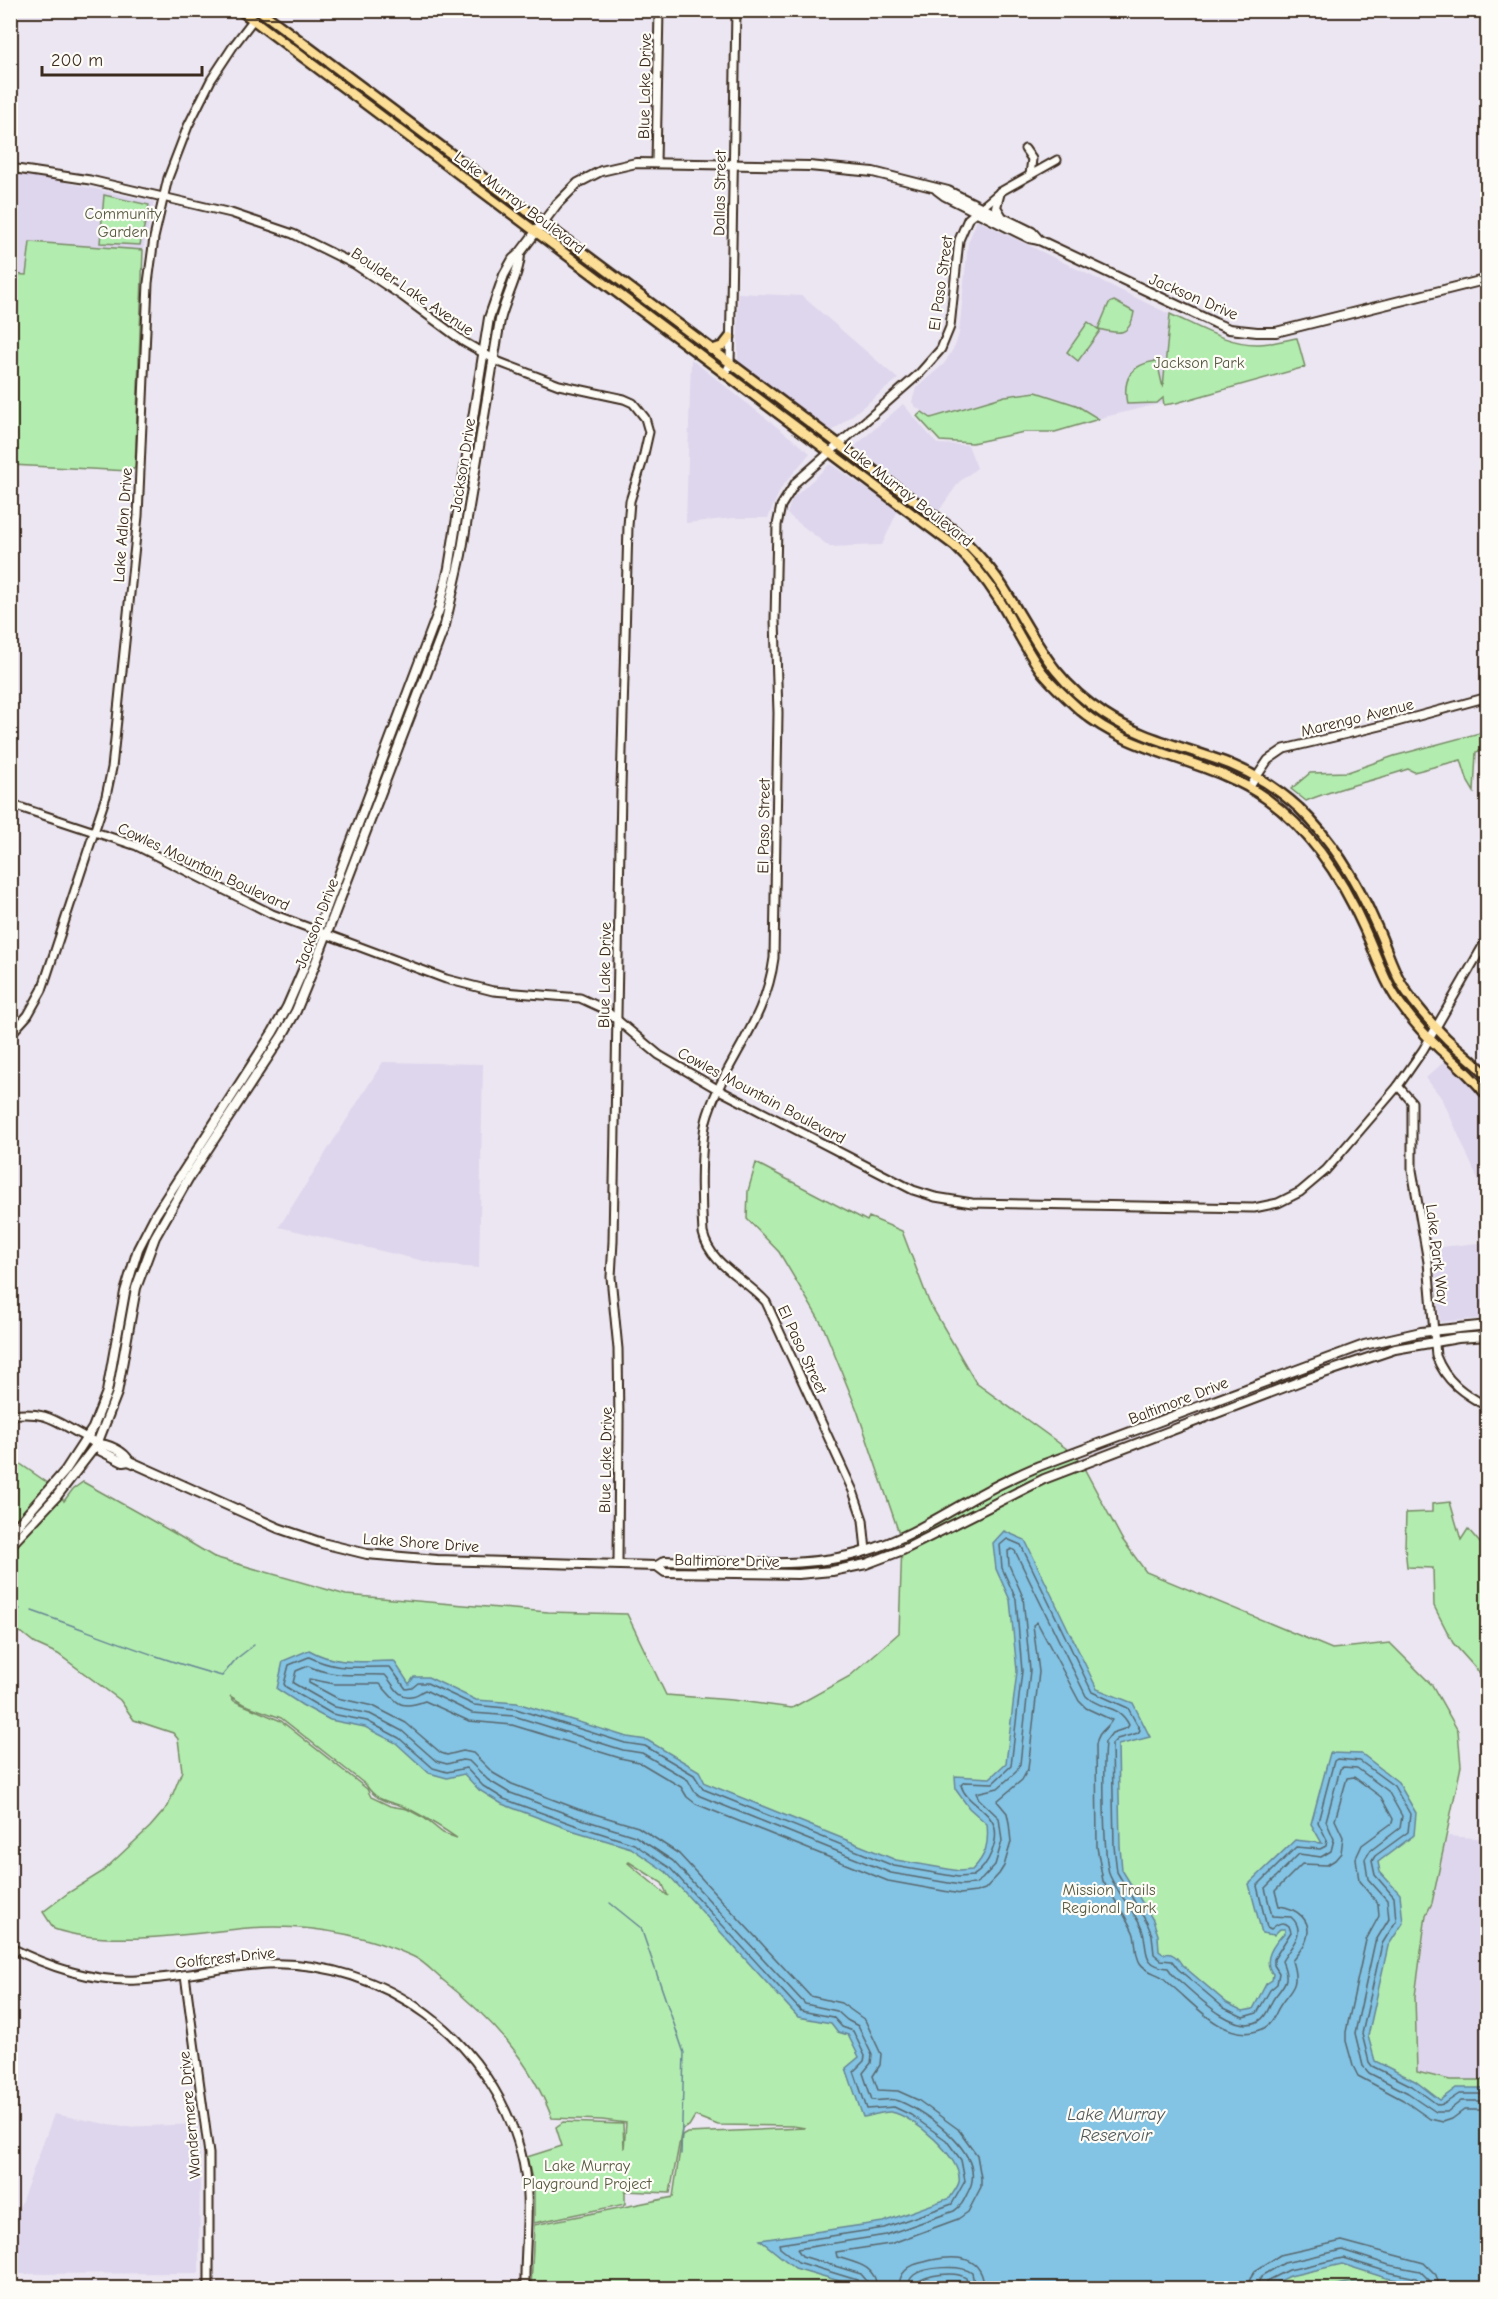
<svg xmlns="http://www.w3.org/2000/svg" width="1498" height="2299" font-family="'Comic Neue',sans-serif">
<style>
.built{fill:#ded6ed}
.green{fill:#b3ecaf;stroke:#778b66;stroke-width:1.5;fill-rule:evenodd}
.water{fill:#83c3e4;stroke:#668695;stroke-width:1.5}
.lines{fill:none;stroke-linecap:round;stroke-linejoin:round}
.shore{stroke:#58676d;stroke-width:1.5}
.stream{stroke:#668695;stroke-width:1.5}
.tertiary-casing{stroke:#3b2a1e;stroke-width:11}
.secondary-casing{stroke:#3b2a1e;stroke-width:12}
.primary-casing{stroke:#3b2a1e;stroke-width:13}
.tertiary{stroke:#fdfcf7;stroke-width:7}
.secondary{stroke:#fdfcf7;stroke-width:8}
.primary{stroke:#fcde96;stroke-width:8}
.labels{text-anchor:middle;stroke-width:4.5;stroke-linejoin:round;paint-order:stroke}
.street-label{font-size:16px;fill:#3b2a1e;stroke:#fdfcf7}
.park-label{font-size:16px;fill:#595a42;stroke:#fdfcf7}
.water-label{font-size:18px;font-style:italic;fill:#515859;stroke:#fdfcf7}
</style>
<rect width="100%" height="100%" fill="#ebe6f1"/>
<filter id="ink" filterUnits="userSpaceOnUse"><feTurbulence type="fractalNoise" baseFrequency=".0167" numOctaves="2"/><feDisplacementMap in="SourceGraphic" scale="12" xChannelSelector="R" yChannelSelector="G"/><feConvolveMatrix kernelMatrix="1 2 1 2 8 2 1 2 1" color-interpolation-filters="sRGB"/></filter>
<g filter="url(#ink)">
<g class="built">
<polygon points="10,173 36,176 154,202 143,250 30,242 26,275 11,274"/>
<polygon points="977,220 1169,314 1163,403 1100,418 1073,403 1036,391 1007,395 931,417 916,407 912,402 916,388 944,364 955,346 959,334 968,243"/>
<polygon points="738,293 802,296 898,379 831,432 738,362"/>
<polygon points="691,359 810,453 781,488 768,518 734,518 686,523"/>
<polygon points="903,404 937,444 968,445 977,468 959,482 938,512 855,446"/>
<polygon points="830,464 898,510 882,545 830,547 787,514 792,499"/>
<polygon points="1446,1060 1478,1090 1487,1105 1487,1200 1443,1100 1426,1078"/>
<polygon points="383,1062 483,1064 479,1268 441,1265 279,1227"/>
<polygon points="1487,1242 1487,1318 1440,1322 1433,1248"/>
<polygon points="1448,1836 1487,1839 1487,2077 1482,2082 1443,2082 1408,2069 1418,1911"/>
<polygon points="54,2114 122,2127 197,2124 200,2160 199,2273 11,2274 11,2230"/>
</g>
<g class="green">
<polygon points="104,195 149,205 140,245 100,243"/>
<polygon points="30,242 143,250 135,468 130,471 11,465 11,274 26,275"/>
<path d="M1114 301 1134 312C1130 337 1118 334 1099 329L1100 331 1078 361 1067 352 1088 322 1098 329 1109 303Z"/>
<path d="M1170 314C1197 326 1228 345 1259 344 1272 344 1285 340 1297 338L1305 367 1176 403 1164 405 1163 398 1157 403 1127 404C1122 379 1131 364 1157 361L1163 388Z"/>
<polygon points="1036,392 1076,405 1099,419 1055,432 1024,432 972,443 940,441 917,416 922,412 931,418 1005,396"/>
<path d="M1483 732 1487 735V749L1476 752 1474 792 1468 782 1461 760 1414 772 1408 769C1374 781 1339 787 1306 801L1291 789 1310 773 1348 772 1394 756Z"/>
<path d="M756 1163 867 1221 869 1217 902 1231 929 1302 976 1383 1078 1457 1122 1539 1146 1572 1332 1649 1390 1643 1432 1685 1458 1731 1461 1766 1432 1903 1426 1915 1415 1996 1417 2072 1450 2080H1487V2288H531L534 2225 673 2197 682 2136 687 2133 805 2128 793 2126 718 2125 695 2116 689 2126 682 2129 670 2193 625 2191V2204L534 2223V2188L527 2157 562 2146 556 2127 563 2122 623 2124 624 2149 626 2123 602 2120 552 2118C530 2060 492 2019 444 1981 434 1973 424 1961 412 1956 361 1933 304 1924 248 1928 190 1933 108 1948 54 1929L43 1912 68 1893 102 1872 150 1827 168 1806 182 1771 178 1739 173 1733 134 1720 120 1700 58 1654 36 1644 22 1633 11 1630 10 1462 16 1461 58 1490 64 1501 73 1489 83 1482 174 1533 214 1557 346 1595 548 1612 627 1614 666 1695 732 1700 792 1708 850 1676 899 1633 902 1542 857 1410 823 1326 779 1252 747 1219 748 1191ZM230 1696 243 1704 281 1718 366 1785C379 1805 392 1800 411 1810 427 1818 442 1828 457 1838L443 1833 424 1818 407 1809 390 1806 371 1797 367 1789 281 1721 234 1701ZM629 1862 662 1883 668 1896 628 1863Z"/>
<polygon points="1450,1502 1461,1540 1468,1529 1487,1551 1487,1681 1453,1643 1434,1606 1433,1568 1407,1567 1405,1547 1406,1513 1432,1512 1432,1504"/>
</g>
<path class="water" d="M1004 1531 1025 1540 1097 1689 1133 1703 1150 1737 1118 1745 1120 1846 1122 1870 1153 1920 1158 1935 1159 1951 1163 1954C1173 1952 1177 1957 1182 1965L1227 2003 1243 2011 1253 2009 1266 1984 1272 1980 1273 1974C1261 1960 1274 1944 1285 1932V1929H1280L1274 1935 1262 1933 1249 1884 1295 1840 1322 1843 1311 1824 1330 1753 1362 1754 1398 1782 1416 1813 1414 1835 1378 1862 1380 1872 1400 1894 1403 1923 1388 1946 1368 2036 1375 2061 1415 2081 1440 2100 1456 2088H1487V2288H1419L1414 2283 1386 2278 1342 2264 1290 2276 1266 2288H962L961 2281H942L909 2288H863L795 2268 760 2240 883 2222 950 2198C952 2194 958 2187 959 2182 963 2158 912 2115 891 2112 883 2111 872 2116 863 2117L846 2068 859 2057 848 2035 838 2032 831 2023 798 2017 666 1872 631 1848 571 1830 502 1804 479 1790 464 1774 447 1778 429 1773 396 1743 365 1727 330 1720 302 1705 277 1689 283 1661 309 1650C337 1666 363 1661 394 1661L409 1684 414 1677H428L476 1700 517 1703 627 1737 647 1740 699 1771 705 1783 896 1860 959 1871 972 1870C986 1856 989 1844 987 1824L969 1808 956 1790 955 1776 990 1778 1006 1763 1017 1671 1010 1600 996 1569 993 1543Z"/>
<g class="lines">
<g class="shore">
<path d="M861 2288 857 2280 798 2262 780 2248 779 2244 884 2228 952 2204 965 2181 961 2160 946 2140 911 2115 894 2107 867 2109 854 2071 864 2061 865 2056 853 2031 842 2027 833 2017 801 2011 670 1868 634 1844 572 1824 504 1799 483 1786 466 1768 447 1772 433 1768 399 1738 367 1721 332 1714 286 1687 284 1684 289 1665 309 1657C340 1672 357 1666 390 1667L406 1689 412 1688 418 1683H427L474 1705 516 1709 625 1743 645 1746 694 1775 703 1789 894 1866 958 1877 973 1876C988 1867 1002 1838 992 1821 984 1807 965 1801 961 1785L964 1782 993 1783 1011 1766 1022 1671 1016 1599 1002 1568 1000 1545 1007 1539 1021 1545 1092 1692 1128 1708 1140 1730 1138 1733 1117 1739 1112 1744 1114 1846 1117 1872 1147 1923 1152 1935 1154 1954 1161 1960 1172 1961 1178 1969 1224 2008 1243 2017 1257 2013 1270 1990 1277 1984 1279 1973 1274 1965V1959L1291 1932 1289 1926C1283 1920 1277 1924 1271 1929L1267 1927 1257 1886 1296 1847 1320 1849 1326 1846 1327 1840 1318 1822 1334 1761 1337 1759 1360 1761 1394 1786 1410 1814 1408 1832 1375 1856 1372 1861 1375 1875 1394 1897 1396 1921 1382 1944 1362 2034 1369 2062 1372 2066 1412 2086 1438 2105 1444 2104 1459 2094H1488"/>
<path d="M868 2288 867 2281 861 2274 802 2256 797 2249 886 2235 954 2211C962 2206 964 2200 968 2192 989 2155 928 2113 899 2101 890 2097 881 2102 872 2100L863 2073 871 2063 872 2055 858 2026 847 2020 837 2011 805 2004 673 1861 635 1836 575 1817 508 1792 488 1780 469 1761 462 1760 447 1764 436 1761 402 1731 370 1714 335 1707 293 1683 296 1671 308 1666C335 1678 357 1674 385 1675 393 1683 398 1699 411 1696 417 1696 420 1692 425 1690L472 1713 514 1716 623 1750 642 1753 688 1780 694 1791 700 1796 891 1873 960 1885 975 1884 982 1879 995 1865 1002 1841 999 1818 979 1799 976 1793 998 1788 1016 1772 1020 1764 1030 1670 1023 1597 1009 1565 1008 1551 1012 1549 1015 1551 1086 1696C1101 1711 1118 1703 1129 1725L1127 1728 1112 1733 1105 1742C1103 1765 1103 1858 1110 1876 1118 1894 1133 1909 1141 1927 1150 1946 1138 1965 1168 1968L1173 1975C1192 1991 1233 2036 1259 2021 1268 2016 1269 2005 1274 1998 1286 1982 1290 1981 1282 1961 1290 1947 1308 1932 1291 1917L1272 1916 1265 1888 1299 1854 1321 1857 1331 1851 1334 1839 1326 1821 1340 1769 1343 1767 1357 1768 1388 1791 1402 1816 1400 1828 1370 1851 1365 1859 1368 1879 1387 1900 1389 1919 1375 1942 1355 2033 1363 2066 1369 2073 1408 2093 1436 2112H1447L1461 2101H1488"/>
<path d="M877 2288C876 2265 855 2263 837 2257L836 2252 890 2244 958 2219 968 2212 981 2187V2178L977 2155 958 2129 918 2100 898 2091 878 2090 873 2076 880 2065 881 2054 865 2020 841 2003 810 1996 679 1854 638 1827 578 1809 512 1784 493 1773 473 1753 463 1751 447 1755 441 1753 406 1723 373 1706 337 1698 309 1683V1679L335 1684H380C397 1702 398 1711 425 1701L469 1721 512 1725 620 1758 639 1762 681 1787 687 1797 696 1804 888 1881 960 1894 976 1892 985 1889 999 1874 1004 1866 1011 1842 1009 1823 1007 1813 997 1801 1022 1780 1028 1769 1039 1672 1033 1625 1037 1622 1079 1701 1086 1708 1112 1720C1107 1730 1098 1730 1096 1745L1097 1847 1103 1881C1113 1898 1125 1914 1133 1932 1137 1941 1134 1953 1140 1963 1146 1972 1154 1972 1162 1977 1165 1979 1169 1984 1172 1986 1195 2005 1224 2041 1257 2031 1267 2029 1272 2022 1276 2013 1286 1990 1302 1992 1292 1961 1297 1954 1303 1948 1306 1941 1314 1920 1296 1908 1279 1906L1275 1891 1302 1864 1327 1865 1335 1860 1341 1853 1343 1837 1335 1820 1347 1778 1354 1777 1381 1797 1393 1819 1392 1823 1362 1845 1356 1858 1359 1881 1378 1904 1379 1916 1366 1940 1346 2032V2041L1353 2066 1358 2076 1403 2100 1430 2119 1443 2122 1452 2119 1464 2110H1488"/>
<path d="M899 2288C899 2282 900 2276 905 2271 912 2263 922 2263 932 2260 958 2255 983 2256 984 2288"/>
<path d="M908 2288C908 2283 909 2279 914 2275 925 2267 961 2264 972 2273L975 2288"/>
<path d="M915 2288 916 2283C926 2275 955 2270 966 2278L968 2288"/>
<polyline points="1248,2288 1250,2279 1255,2271 1280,2255 1342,2241 1424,2263 1436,2275 1440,2288"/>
<polyline points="1257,2288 1258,2282 1262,2276 1284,2263 1342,2250 1389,2265 1420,2271 1429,2280 1431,2288"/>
<polyline points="1265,2288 1267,2281 1289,2270 1343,2258 1388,2272 1416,2278 1422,2283 1423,2288"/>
</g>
<g class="stream">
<polyline points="10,1608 20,1609"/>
<path d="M32 1611C95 1633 157 1659 222 1676L236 1659 254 1645"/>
<polyline points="610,1903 641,1928 684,2053 681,2154"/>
<path d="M1328 2288C1350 2280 1374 2279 1396 2288"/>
</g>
<defs>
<g id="tertiary">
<polyline points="1025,149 1032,159 1030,175"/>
<polyline points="656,163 659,10"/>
<polyline points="10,168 90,180 231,213 293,234 354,264 402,296 464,342 499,362 559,385 624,399 633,403 645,418 649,432 642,463 630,501 628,526 621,788 613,1241 611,1277 618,1349 619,1421 618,1564"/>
<polyline points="725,374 730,364 736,10"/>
<polyline points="1249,788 1268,760 1284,749 1393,723 1488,697"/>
<polyline points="10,804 137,846 272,914 446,979 493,991 580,998 604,1009 659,1055 719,1090 913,1190 935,1197 972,1203 1254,1208 1278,1203 1300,1192 1326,1170 1398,1086 1423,1050 1488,937"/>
<polyline points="10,1035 28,1015 42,990 106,796 112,768 138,516 148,283 154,238 168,178 188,126 211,80 234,45 253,20"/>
<path d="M1398 1086 1412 1102V1170L1428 1262 1436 1356C1446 1382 1464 1394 1488 1407"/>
<path d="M10 1415C48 1410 56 1422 87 1438"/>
<path d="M866 1551 863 1520 853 1491 766 1302C746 1279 710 1265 703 1233 701 1204 699 1141 708 1114 727 1058 766 1021 774 958L778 713 775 620 777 525 781 506 796 482 919 374 941 349 950 327 959 240 968 219 1000 192 1057 160"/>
<path d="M10 1947C48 1967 94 1982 137 1980 181 1978 224 1966 268 1964 385 1960 491 2040 521 2153 533 2198 524 2243 525 2288"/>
<polyline points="185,1975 209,2154 209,2288"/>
</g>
<g id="secondary">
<polyline points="937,190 945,196 1029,238 1039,240 1215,323 1229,329 1257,332 1276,332 1488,279"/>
<polyline points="1000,192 996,207 1002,217"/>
<polyline points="87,1438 97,1444 101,1451 123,1462 129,1461"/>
<path d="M97 1444C108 1444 124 1451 129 1461L278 1528 322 1543 367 1554 437 1560 657 1566"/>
<polyline points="10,1534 65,1471 93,1428 107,1392 125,1292 138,1249 156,1214 273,1032 287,1007 303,970 439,610 449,568 489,318 504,275 513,259 520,253 557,204 578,183 601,171 636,163 809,166 873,172 948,191 1032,232 1039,240"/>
<path d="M10 1546 56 1497 97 1444 117 1393 136 1288 155 1237 188 1179 282 1036 296 1011 314 967 445 625 461 555 500 320C505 299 520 272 520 253"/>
<polyline points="657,1566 665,1572 798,1574 832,1571 866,1564 903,1550 1044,1479 1306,1379 1395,1349 1458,1338 1488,1336"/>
<path d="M657 1566 665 1561C726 1562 809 1570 866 1551 906 1539 941 1516 977 1496 997 1485 1018 1475 1039 1466L1364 1345 1421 1332 1488 1325"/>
</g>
<g id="primary">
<path d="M240 10 955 546C971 561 986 579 998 598 1013 622 1025 649 1042 672 1053 686 1067 698 1080 710 1136 758 1209 757 1267 799 1311 831 1342 878 1364 928 1376 954 1384 982 1401 1005 1412 1020 1426 1036 1440 1049 1458 1065 1474 1078 1488 1097"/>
<path d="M259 10 956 532C976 552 994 571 1008 595 1039 645 1052 679 1104 714 1137 736 1176 745 1213 758 1244 768 1275 786 1299 808 1332 840 1358 883 1376 925 1385 944 1391 965 1401 983 1413 1003 1431 1023 1447 1039 1461 1052 1475 1062 1488 1076"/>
<polyline points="711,350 723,346 730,337"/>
</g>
</defs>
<use href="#tertiary" class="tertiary-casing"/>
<use href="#secondary" class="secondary-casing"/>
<use href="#primary" class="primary-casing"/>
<use href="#tertiary" class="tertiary"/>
<use href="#secondary" class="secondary"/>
<use href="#primary" class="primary"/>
</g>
</g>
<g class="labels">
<g class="street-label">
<text transform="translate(644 86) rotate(-89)" y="6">Blue Lake Drive</text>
<text transform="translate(719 193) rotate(-89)" y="6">Dallas Street</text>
<text transform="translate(520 202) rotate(37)" y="6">Lake Murray Boulevard</text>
<text transform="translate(940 283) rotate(-82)" y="6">El Paso Street</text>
<text transform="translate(413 291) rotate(34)" y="6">Boulder Lake Avenue</text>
<text transform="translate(1194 296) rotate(23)" y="6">Jackson Drive</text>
<text transform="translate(462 465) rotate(-81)" y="6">Jackson Drive</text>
<text transform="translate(909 494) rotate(38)" y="6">Lake Murray Boulevard</text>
<text transform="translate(122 525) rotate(-86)" y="6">Lake Adlon Drive</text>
<text transform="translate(1357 717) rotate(-14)" y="6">Marengo Avenue</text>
<text transform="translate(763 826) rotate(-89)" y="6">El Paso Street</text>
<text transform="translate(204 866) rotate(25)" y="6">Cowles Mountain Boulevard</text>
<text transform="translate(316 923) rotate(-69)" y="6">Jackson Drive</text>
<text transform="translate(604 975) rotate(-89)" y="6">Blue Lake Drive</text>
<text transform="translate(762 1095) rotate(28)" y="6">Cowles Mountain Boulevard</text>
<text transform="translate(1438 1254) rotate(83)" y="6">Lake Park Way</text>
<text transform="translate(803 1349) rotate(65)" y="6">El Paso Street</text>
<text transform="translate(1178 1400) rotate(-21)" y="6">Baltimore Drive</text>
<text transform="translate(605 1460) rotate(-89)" y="6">Blue Lake Drive</text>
<text transform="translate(421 1542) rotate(4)" y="6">Lake Shore Drive</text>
<text transform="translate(727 1560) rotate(1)" y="6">Baltimore Drive</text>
<text transform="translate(225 1957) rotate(-6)" y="6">Golfcrest Drive</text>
<text transform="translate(189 2115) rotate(-95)" y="6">Wandermere Drive</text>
</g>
<g class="park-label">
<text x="123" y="219">Community<tspan x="123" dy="18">Garden</tspan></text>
<text x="1199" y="368">Jackson Park</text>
<text x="1109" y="1895">Mission Trails<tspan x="1109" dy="18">Regional Park</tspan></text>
<text x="587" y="2171">Lake Murray<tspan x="587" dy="18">Playground Project</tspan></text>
</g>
<g class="water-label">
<text x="1116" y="2120">Lake Murray<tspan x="1116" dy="21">Reservoir</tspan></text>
</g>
</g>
<rect width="1498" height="2299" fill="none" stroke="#fdfcf7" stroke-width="36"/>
<rect x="18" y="18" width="1462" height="2263" fill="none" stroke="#3b2a1e" stroke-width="2" filter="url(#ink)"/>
<path d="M42 66v9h160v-9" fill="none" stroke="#3b2a1e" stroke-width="3"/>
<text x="51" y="66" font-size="18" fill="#3b2a1e" stroke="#fdfcf7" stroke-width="4.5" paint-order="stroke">200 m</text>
</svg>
